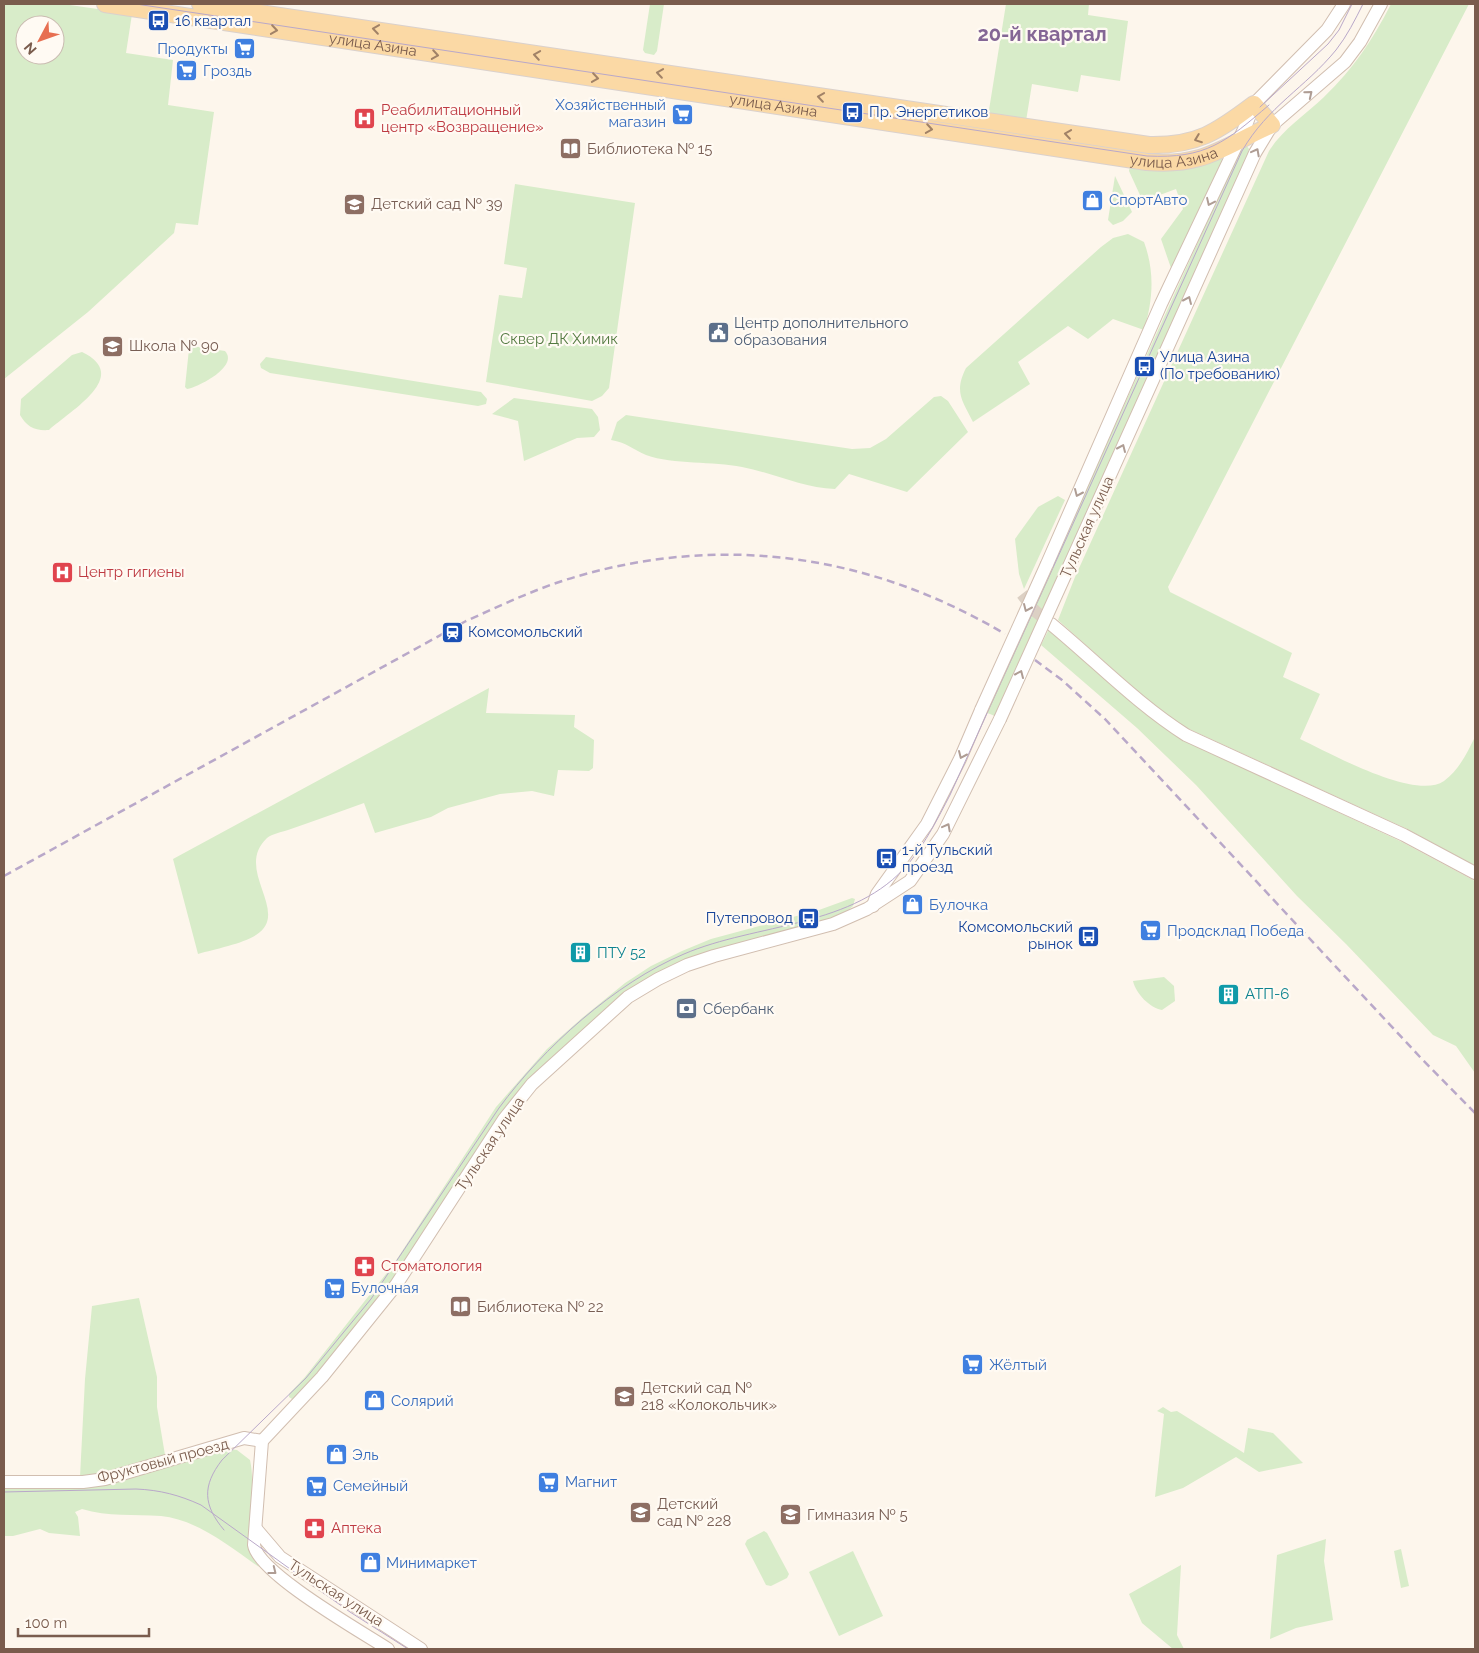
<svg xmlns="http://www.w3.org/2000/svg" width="1479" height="1653" font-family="Raleway,sans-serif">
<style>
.green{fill:#d8ecc9;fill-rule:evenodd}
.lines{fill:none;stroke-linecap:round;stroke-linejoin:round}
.minor-tunnel{stroke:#dcd0c4;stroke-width:12;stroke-dasharray:12 6;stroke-linecap:butt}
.minor-casing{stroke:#d1beb0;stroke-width:14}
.major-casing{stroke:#dad1cd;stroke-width:18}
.minor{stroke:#fff;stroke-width:12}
.major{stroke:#fbd9a5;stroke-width:16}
.tram{stroke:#b9a8c9;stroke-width:1}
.rail{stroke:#b9a8c9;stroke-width:2.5;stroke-dasharray:8 5;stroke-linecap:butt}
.minor-bridge-casing{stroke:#d1beb0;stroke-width:14;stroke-linecap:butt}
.minor-bridge{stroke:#fff;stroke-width:12}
.oneway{stroke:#a18267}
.oneway2{stroke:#af9d94}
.labels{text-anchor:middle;stroke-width:4.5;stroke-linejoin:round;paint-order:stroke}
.transit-label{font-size:15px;fill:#164399;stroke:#fffaf3;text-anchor:start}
.street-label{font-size:15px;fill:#7a5c4d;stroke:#fffaf3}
.shop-label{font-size:15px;fill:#366cbe;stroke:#fffaf3;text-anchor:start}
.health-label{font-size:15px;fill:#be3a42;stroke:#fffaf3;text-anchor:start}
.education-label{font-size:15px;fill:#785e54;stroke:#fffaf3;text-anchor:start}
.service-label{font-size:15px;fill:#4e5e75;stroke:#fffaf3;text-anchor:start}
.park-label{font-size:15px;fill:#537a41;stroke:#fffaf3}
.culture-label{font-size:15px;fill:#0d838f;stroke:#fffaf3;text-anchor:start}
.district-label{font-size:20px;font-weight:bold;fill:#846695;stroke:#fffaf3}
</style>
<rect width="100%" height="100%" fill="#fdf6ec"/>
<g class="green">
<path d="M4 4H63L132 14 126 53 173 60 168 105 214 112 198 225 176 223 174 233 88 312 4 379ZM25 25H55V55H25Z"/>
<polygon points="650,4 664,4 657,51 654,55 645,53 643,50"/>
<polygon points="1006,4 1089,4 1088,15 1128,21 1120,81 1081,75 1078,92 1032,84 1026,121 991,114 989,110"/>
<path d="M1391 4H1469L1168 587 1170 592 1292 653 1283 677 1320 694 1300 739C1330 753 1415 801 1444 781 1459 770 1467 753 1475 737V866L1405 828 1189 729 1163 714 1058 620 1075 577 1269 151C1282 130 1305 115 1324 97 1354 68 1372 41 1391 4Z"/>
<polygon points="1247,146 1249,149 1247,159 995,716 985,712 1237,156 1243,147"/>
<polygon points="1226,155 1175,266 1171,268 1161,239 1183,209 1176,189 1149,199 1140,195 1129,171 1130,166"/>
<polygon points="1115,176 1132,212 1123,221 1113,225 1108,220"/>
<polygon points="515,184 635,203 609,388 602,396 592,401 486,382 499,295 522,298 527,268 504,264"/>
<path d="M1128 234 1144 242C1155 272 1153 300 1144 330L1113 319 1088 339 1068 326 1018 362 1030 384 973 422C962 400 954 392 966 368L1101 247 1113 238Z"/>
<path d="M192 346 225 351C239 366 199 387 187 389L185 387 189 349Z"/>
<path d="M82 352C132 376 71 410 49 430 35 431 27 427 20 415L21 399 72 355Z"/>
<polygon points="266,357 481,392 487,399 486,404 478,406 270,373 261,368 260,364"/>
<path d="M941 396 948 401 968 432 907 492 849 474 835 489C803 488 774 473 742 467 713 461 674 465 646 455 632 449 628 443 611 440L617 422 626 415 852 449 870 448 886 439 934 397Z"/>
<polygon points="514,398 592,409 598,417 600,430 594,437 577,438 524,461 518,421 492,414"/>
<polygon points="1058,496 1065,500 1024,589 1019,574 1015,539 1038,507"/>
<polygon points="1049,629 1128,699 1181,739 1400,841 1475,881 1475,1073 1456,1046 1433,1035 1346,944 1297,896 1196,785 1137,728 1041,645"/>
<path d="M489 688 486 713 575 715 574 727 594 740 593 768 589 771 558 770 554 796 532 791 500 794 448 808 431 817 375 833 364 803C339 812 314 821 288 830 282 832 272 834 267 838 233 870 292 912 256 935 242 944 215 949 198 954L173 859Z"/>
<polygon points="852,898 855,899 853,906 843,915 685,962 553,1058 376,1304 297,1397 292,1399 289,1397 289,1394 305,1377 393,1265 496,1107 547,1049 582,1018 625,983 651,966 682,951 711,939 819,910"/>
<path d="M1164 977 1174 986 1175 1001 1162 1010C1150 1008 1136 994 1133 981Z"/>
<polygon points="139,1298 157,1377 157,1407 165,1455 160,1459 103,1475 80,1477 85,1379 92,1306"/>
<polygon points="1163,1407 1171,1412 1177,1411 1244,1453 1248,1428 1273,1433 1303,1463 1259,1472 1236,1457 1183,1488 1155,1497 1164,1414 1157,1411"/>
<path d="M227 1449 237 1450 250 1460C258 1495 239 1535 259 1567 232 1548 196 1519 161 1516 134 1514 108 1517 82 1509L75 1512 78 1517 80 1536 49 1533 40 1529 13 1536H4V1486L36 1487Z"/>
<polygon points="764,1531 767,1533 789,1574 787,1578 771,1586 766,1585 745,1544 747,1540"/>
<polygon points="1326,1539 1324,1561 1333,1620 1296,1628 1270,1639 1277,1555"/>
<polygon points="1401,1549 1409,1586 1401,1588 1394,1551"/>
<polygon points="853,1551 883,1616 839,1636 809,1572"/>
<polygon points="1181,1565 1177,1635 1184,1649 1173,1649 1142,1623 1129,1594"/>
</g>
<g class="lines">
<polyline class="minor-tunnel" points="1022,594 1035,611 1051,624"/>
<defs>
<g id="minor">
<polyline points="1047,564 1161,304 1246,125 1254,104 1327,30 1344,4"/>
<polyline points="1066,573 1255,153 1272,125 1345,62 1360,42 1381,4"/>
<path d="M1051 624C1096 661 1137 704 1186 735L1404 835 1475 873"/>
<polyline points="873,906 877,894 927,824 960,759 981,710"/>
<polyline points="4,1482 83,1482 105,1479 244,1438 262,1441"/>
<polyline points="257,1530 280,1557 421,1649"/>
<path d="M388 1649C362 1632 258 1573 254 1545L262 1441 322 1377 396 1285 504 1119 532 1084 628 997 658 979 687 965 714 956 833 924 867 909 910 881 943 834 1000 719"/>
</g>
<g id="major">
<path id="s1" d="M105 4 1147 162C1204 167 1222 147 1272 125L1254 104C1217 132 1197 146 1149 145L200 4"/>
</g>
</defs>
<use href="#minor" class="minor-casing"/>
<use href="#major" class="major-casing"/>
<use href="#minor" class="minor"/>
<use href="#major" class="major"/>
<g class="tram">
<path d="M136 4 1147 156C1206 159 1226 142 1269 105"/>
<polyline points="1260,107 1328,44 1339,30 1352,4"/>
<path d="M4 1492 136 1489C160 1490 179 1495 201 1505L350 1612 408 1649"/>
<path d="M224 1530C203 1505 202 1486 222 1460L306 1378 371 1299 499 1108C543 1048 615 983 684 954 756 923 855 928 909 863 926 842 938 818 950 795L1242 151C1268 106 1305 88 1336 50 1347 36 1355 20 1363 4"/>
</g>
<g class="rail">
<polyline points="1035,660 1062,680 1105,719 1420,1057 1475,1113"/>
<path d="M4 876 466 621C502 605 537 588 575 577 724 533 872 555 1005 634"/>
</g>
<defs>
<g id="minor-bridge">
<polyline points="981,710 1047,564"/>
<polyline points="1000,719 1066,573"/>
</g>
</defs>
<use href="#minor-bridge" class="minor-bridge-casing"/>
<use href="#minor-bridge" class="minor-bridge"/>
</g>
<defs><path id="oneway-chevron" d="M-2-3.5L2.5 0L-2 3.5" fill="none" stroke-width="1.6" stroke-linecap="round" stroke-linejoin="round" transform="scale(1.25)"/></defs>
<g class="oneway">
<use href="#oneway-chevron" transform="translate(376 29) rotate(-172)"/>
<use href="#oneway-chevron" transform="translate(274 30) rotate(8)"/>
<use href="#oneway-chevron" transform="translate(435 55) rotate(9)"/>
<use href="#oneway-chevron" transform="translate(537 55) rotate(-171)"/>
<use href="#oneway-chevron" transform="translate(660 73) rotate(-172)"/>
<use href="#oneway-chevron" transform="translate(595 78) rotate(8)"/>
<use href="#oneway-chevron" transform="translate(821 97) rotate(-172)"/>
<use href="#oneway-chevron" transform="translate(929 129) rotate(9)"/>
<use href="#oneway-chevron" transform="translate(1068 134) rotate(-172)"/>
<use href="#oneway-chevron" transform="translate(1198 139) rotate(159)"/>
</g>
<g class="oneway2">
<use href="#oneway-chevron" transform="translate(1309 94) rotate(-39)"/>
<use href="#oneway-chevron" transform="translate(1256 152) rotate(-62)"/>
<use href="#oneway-chevron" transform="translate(1210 202) rotate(115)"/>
<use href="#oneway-chevron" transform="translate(1188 300) rotate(-66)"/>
<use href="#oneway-chevron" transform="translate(1122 448) rotate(-66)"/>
<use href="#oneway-chevron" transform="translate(1078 493) rotate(114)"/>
<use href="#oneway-chevron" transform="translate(1027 608) rotate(114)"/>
<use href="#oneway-chevron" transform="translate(1020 674) rotate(-66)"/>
<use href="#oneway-chevron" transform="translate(962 755) rotate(114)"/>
<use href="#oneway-chevron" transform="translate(947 827) rotate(-62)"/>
<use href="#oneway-chevron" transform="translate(273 1571) rotate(38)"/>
</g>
<defs>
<symbol id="bus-square" viewBox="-11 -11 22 22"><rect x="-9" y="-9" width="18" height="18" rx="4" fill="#1a4fb4" stroke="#fffaf3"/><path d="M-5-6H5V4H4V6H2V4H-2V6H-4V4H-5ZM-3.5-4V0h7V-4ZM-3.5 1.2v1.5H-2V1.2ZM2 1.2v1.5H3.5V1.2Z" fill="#fff"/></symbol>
<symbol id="supermarket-square" viewBox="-11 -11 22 22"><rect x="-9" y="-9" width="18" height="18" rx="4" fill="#3f7fe0" stroke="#fffaf3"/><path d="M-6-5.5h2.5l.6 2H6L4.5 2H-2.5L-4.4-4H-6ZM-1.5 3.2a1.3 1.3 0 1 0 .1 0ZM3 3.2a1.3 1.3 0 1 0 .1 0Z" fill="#fff"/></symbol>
<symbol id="hospital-square" viewBox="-11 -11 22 22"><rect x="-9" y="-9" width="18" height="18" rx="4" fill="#e0444e" stroke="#fffaf3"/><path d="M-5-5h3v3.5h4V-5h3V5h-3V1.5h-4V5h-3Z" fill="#fff"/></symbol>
<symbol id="library-square" viewBox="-11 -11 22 22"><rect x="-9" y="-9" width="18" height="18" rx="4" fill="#8d6e63" stroke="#fffaf3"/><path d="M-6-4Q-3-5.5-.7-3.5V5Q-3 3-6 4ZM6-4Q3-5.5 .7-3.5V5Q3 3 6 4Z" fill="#fff"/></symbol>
<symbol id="shop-square" viewBox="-11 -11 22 22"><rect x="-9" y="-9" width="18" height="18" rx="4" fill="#3f7fe0" stroke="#fffaf3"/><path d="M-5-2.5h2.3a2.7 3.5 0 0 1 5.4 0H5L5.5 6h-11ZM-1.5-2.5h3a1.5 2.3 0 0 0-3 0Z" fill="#fff"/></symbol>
<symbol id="school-square" viewBox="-11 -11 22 22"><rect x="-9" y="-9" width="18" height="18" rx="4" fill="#8d6e63" stroke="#fffaf3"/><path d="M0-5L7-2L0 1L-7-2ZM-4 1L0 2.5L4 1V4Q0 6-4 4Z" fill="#fff"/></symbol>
<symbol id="civic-square" viewBox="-11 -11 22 22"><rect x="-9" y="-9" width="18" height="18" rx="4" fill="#5c6f8a" stroke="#fffaf3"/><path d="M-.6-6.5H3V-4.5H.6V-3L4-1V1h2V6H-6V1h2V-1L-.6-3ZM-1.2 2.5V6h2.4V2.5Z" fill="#fff"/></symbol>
<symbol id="station-square" viewBox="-11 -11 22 22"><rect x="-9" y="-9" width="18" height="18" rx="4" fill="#1a4fb4" stroke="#fffaf3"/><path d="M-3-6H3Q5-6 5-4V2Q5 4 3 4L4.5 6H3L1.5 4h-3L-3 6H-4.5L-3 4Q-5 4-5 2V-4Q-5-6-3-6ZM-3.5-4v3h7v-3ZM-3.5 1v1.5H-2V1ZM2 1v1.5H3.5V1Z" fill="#fff"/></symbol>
<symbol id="building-square" viewBox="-11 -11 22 22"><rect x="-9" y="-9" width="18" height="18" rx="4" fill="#0f9aa8" stroke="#fffaf3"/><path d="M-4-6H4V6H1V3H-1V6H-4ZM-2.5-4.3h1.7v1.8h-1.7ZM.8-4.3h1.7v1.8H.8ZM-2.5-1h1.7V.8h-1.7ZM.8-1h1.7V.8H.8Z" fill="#fff"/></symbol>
<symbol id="bank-square" viewBox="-11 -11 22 22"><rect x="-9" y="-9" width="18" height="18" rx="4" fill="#5c6f8a" stroke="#fffaf3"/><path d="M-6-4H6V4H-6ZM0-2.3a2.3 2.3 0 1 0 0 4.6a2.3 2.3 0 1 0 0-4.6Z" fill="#fff"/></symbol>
<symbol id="pharmacy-square" viewBox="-11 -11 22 22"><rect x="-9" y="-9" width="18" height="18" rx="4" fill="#e0444e" stroke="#fffaf3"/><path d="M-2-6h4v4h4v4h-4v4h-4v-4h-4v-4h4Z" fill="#fff"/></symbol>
</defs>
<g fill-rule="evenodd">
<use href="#bus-square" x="146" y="8" width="25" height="25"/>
<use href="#supermarket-square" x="232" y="36" width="25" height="25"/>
<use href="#supermarket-square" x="174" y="58" width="25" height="25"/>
<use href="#bus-square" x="840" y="100" width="25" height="25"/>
<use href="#supermarket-square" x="670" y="102" width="25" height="25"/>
<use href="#hospital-square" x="352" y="106" width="25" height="25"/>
<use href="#library-square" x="558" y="136" width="25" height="25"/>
<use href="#shop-square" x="1080" y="188" width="25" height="25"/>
<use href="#school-square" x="342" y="192" width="25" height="25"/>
<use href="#civic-square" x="706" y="320" width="25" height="25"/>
<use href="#school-square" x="100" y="334" width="25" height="25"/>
<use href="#bus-square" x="1132" y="354" width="25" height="25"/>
<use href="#hospital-square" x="50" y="560" width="25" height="25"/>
<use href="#station-square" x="440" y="620" width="25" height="25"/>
<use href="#bus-square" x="874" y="846" width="25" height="25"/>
<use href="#shop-square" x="900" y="892" width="25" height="25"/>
<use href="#bus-square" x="796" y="906" width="25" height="25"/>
<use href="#supermarket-square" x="1138" y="918" width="25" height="25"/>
<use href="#bus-square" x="1076" y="924" width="25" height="25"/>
<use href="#building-square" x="568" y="940" width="25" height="25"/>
<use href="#building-square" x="1216" y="982" width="25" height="25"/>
<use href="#bank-square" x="674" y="996" width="25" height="25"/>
<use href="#pharmacy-square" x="352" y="1254" width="25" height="25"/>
<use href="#supermarket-square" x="322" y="1276" width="25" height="25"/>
<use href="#library-square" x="448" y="1294" width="25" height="25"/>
<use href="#supermarket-square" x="960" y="1352" width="25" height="25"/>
<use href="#school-square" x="612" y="1384" width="25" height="25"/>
<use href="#shop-square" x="362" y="1388" width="25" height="25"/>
<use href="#shop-square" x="324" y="1442" width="25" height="25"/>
<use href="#supermarket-square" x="536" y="1470" width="25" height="25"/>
<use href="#supermarket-square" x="304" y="1474" width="25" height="25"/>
<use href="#school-square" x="628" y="1500" width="25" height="25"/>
<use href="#school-square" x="778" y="1502" width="25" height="25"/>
<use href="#pharmacy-square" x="302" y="1516" width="25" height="25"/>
<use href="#shop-square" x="358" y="1550" width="25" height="25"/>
</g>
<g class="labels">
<g class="transit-label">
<text x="175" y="26">16 квартал</text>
<text x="869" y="117">Пр. Энергетиков</text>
<text x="1160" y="362">Улица Азина<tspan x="1160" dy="17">(По требованию)</tspan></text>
<text x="468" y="637">Комсомольский</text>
<text x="902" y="855">1-й Тульский<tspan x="902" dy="17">проезд</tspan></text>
<text x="793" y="923" text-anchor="end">Путепровод</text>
<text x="1073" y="932" text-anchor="end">Комсомольский<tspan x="1073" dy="17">рынок</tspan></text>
</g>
<g class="street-label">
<text dy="5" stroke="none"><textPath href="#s1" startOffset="271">улица Азина</textPath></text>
<text dy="5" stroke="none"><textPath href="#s1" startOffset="676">улица Азина</textPath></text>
<text dy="5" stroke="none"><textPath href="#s1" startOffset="1081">улица Азина</textPath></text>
<text transform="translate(1087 527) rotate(-66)" y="5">Тульская улица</text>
<text transform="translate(490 1144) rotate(-56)" y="5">Тульская улица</text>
<text transform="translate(163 1461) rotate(-15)" y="5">Фруктовый проезд</text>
<text transform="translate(336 1593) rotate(33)" y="5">Тульская улица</text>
</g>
<g class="shop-label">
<text x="228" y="54" text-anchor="end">Продукты</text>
<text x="203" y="76">Гроздь</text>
<text x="666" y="110" text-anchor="end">Хозяйственный<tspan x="666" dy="17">магазин</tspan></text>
<text x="1109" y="205">СпортАвто</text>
<text x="929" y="910">Булочка</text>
<text x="1167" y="936">Продсклад Победа</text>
<text x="351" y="1293">Булочная</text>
<text x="989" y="1370">Жёлтый</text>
<text x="391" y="1406">Солярий</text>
<text x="352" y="1460">Эль</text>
<text x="565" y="1487">Магнит</text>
<text x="333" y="1491">Семейный</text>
<text x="386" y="1568">Минимаркет</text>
</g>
<g class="health-label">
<text x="381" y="115">Реабилитационный<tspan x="381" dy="17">центр «Возвращение»</tspan></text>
<text x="78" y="577">Центр гигиены</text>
<text x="381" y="1271">Стоматология</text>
<text x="331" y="1533">Аптека</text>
</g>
<g class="education-label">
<text x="587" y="154">Библиотека № 15</text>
<text x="371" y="209">Детский сад № 39</text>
<text x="129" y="351">Школа № 90</text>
<text x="477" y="1312">Библиотека № 22</text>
<text x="641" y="1393">Детский сад №<tspan x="641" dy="17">218 «Колокольчик»</tspan></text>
<text x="657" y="1509">Детский<tspan x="657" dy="17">сад № 228</tspan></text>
<text x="807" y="1520">Гимназия № 5</text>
</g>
<g class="service-label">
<text x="734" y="328">Центр дополнительного<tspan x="734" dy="17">образования</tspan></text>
<text x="703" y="1014">Сбербанк</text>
</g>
<g class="park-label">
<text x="559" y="344">Сквер ДК Химик</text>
</g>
<g class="culture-label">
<text x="597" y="958">ПТУ 52</text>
<text x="1245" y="999">АТП-6</text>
</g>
<g class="district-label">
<text x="1042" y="41">20-й квартал</text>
</g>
</g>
<rect width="1479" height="1653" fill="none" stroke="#7a5c4d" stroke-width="10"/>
<g transform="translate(40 40) rotate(229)"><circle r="24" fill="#fffaf3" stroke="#cabbb1"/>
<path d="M0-4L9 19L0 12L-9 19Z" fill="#e76f51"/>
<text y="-8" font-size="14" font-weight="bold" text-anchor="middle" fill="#7a5c4d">N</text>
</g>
<path d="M18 1628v8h131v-8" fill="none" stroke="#7a5c4d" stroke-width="2.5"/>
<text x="25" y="1628" font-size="15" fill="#7a5c4d" stroke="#fffaf3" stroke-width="4" paint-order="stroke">100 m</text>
</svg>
